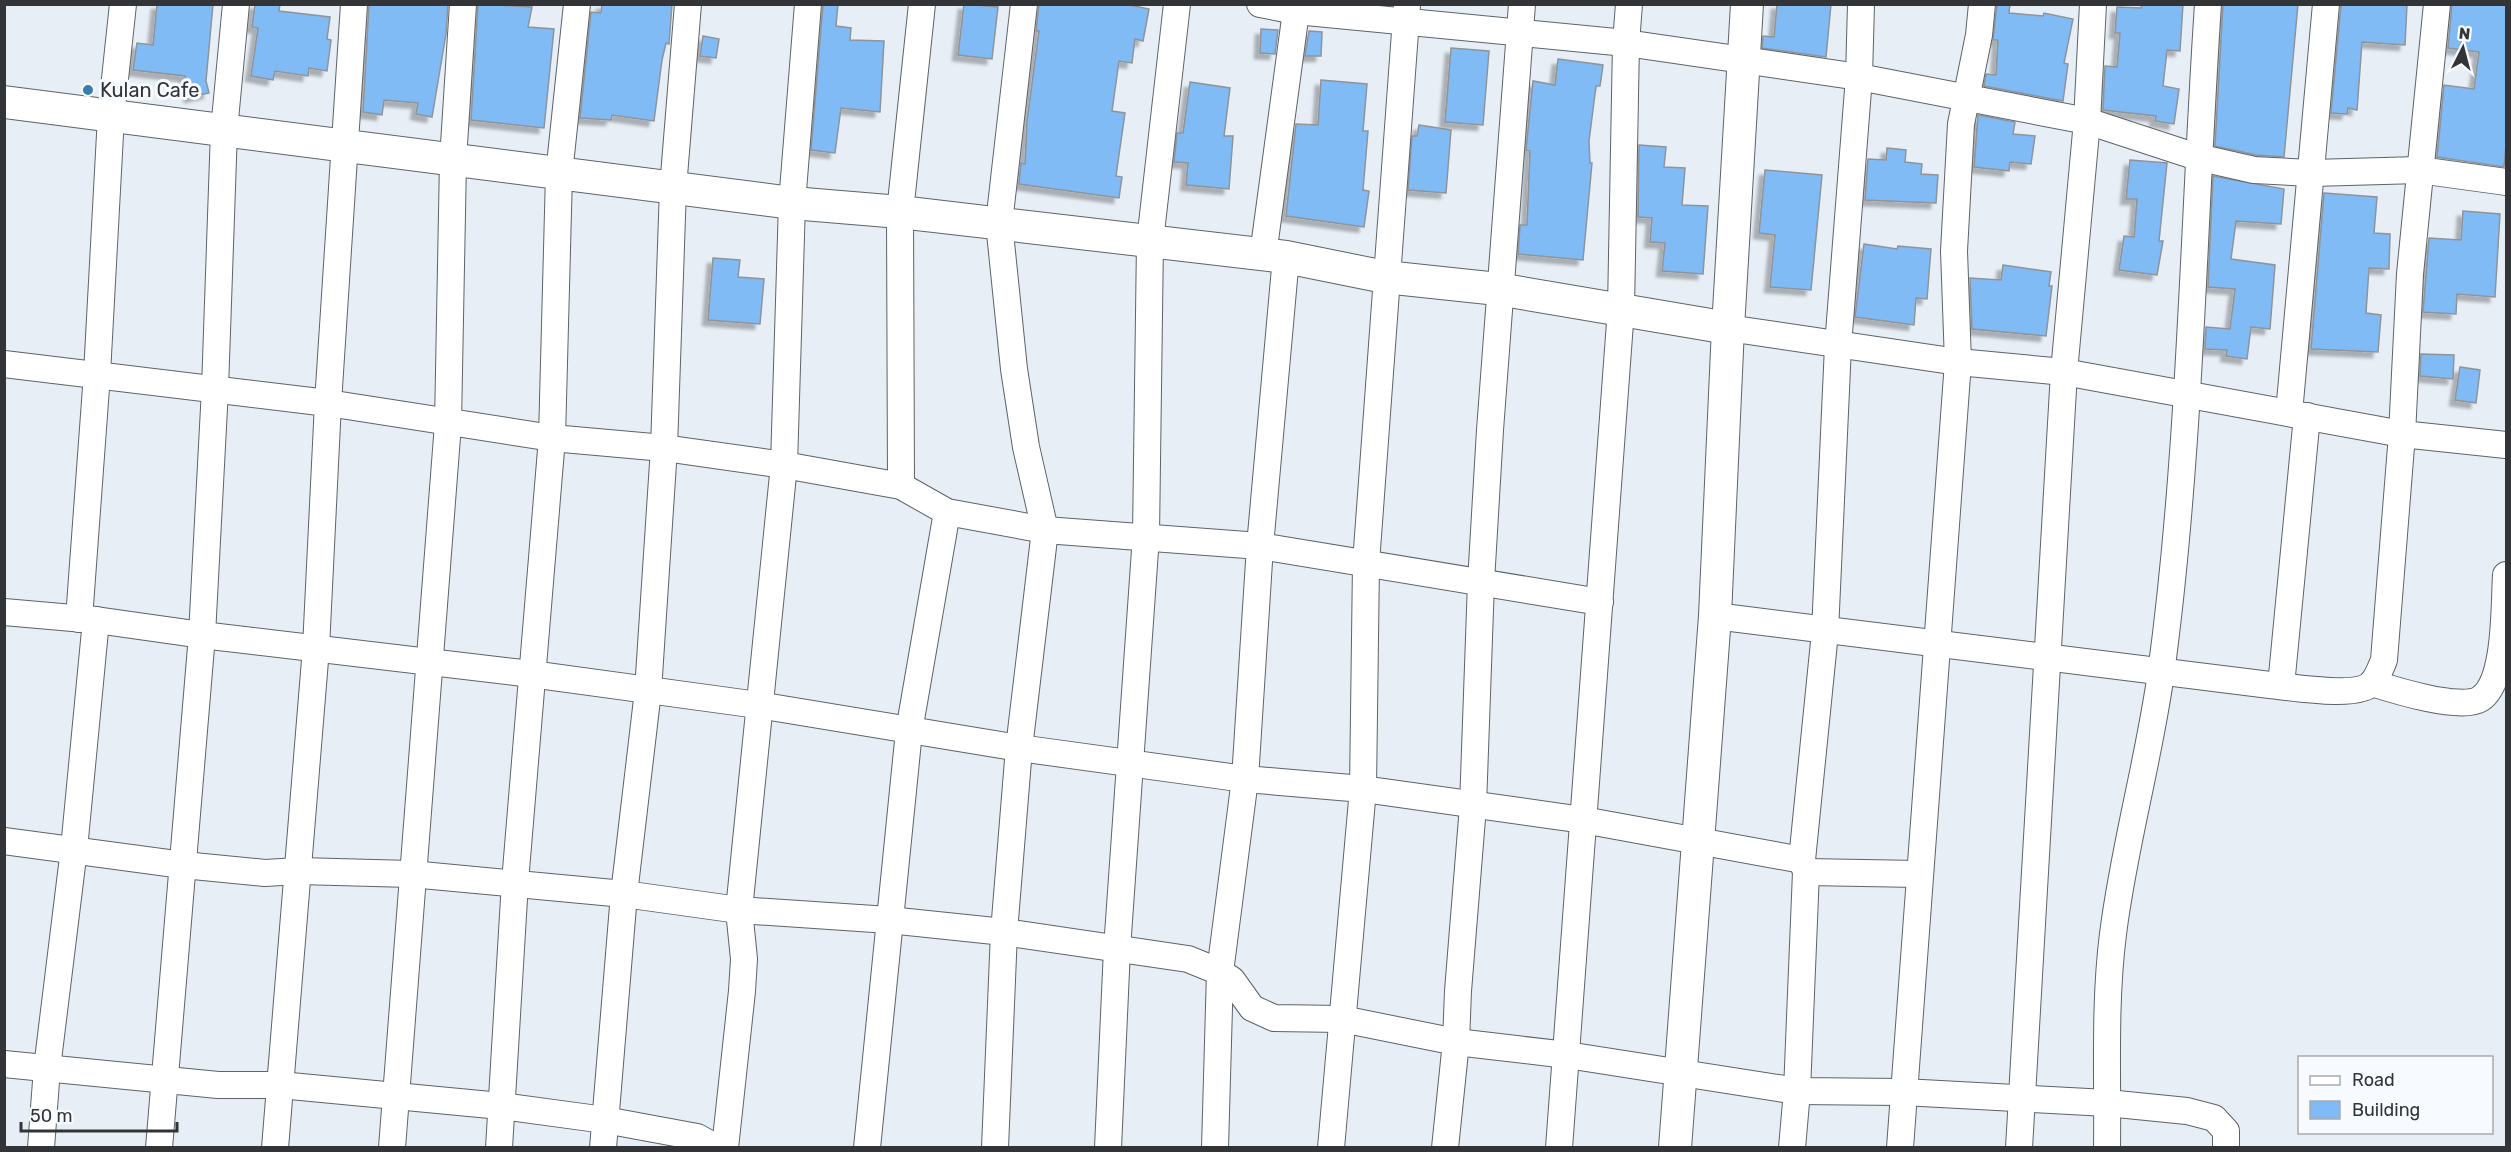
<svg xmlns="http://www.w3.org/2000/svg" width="2511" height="1152" font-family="Rubik,sans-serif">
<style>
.building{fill:#80bbf6;stroke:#8e949a;stroke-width:1.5;filter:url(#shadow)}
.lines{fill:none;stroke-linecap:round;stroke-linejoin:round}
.minor-casing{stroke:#5d6369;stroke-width:28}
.tertiary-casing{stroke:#5d6369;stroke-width:34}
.minor{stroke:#fff;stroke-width:26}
.tertiary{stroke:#fff;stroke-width:32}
.poi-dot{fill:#367eb2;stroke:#f7fbff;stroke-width:2}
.labels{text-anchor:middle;stroke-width:6;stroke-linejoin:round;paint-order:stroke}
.poi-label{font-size:20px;fill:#323437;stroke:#f7fbff;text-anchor:start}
</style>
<defs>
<filter id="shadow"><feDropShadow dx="-5.5" dy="5.5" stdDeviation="1.5" flood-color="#0004"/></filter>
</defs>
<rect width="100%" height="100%" fill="#e7eef5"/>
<g class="building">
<polygon points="157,4 213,4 206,81 209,93 190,97 185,76 133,70 137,43 153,45"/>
<polygon points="255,4 280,4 279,11 330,17 327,39 331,40 327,71 309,68 308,76 275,71 273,80 251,76 258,28 252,27"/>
<polygon points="369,4 448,4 446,34 432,117 416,114 418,103 384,100 382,115 363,112"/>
<polygon points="478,4 532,7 528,27 554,29 544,128 471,120"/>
<polygon points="602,4 672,4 669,44 666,43 662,60 654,121 612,115 611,120 580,118 591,12 601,13"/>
<polygon points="823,4 838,4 836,26 851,28 850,40 884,41 880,112 841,108 835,153 811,150"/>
<polygon points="964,4 998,7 992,59 958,55"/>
<polygon points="1039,4 1125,4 1149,9 1143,41 1135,39 1132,63 1119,61 1112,111 1125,113 1116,176 1122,177 1119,198 1019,184 1021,163 1025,164 1027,121 1039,31 1036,31"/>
<polygon points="1777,4 1831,4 1826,57 1762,48 1763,36 1774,37"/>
<polygon points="1997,4 2010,4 2009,13 2043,16 2044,13 2073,19 2064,63 2068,64 2063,101 1984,86 1986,74 1996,75 1998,40 1993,40"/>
<polygon points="2142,4 2183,4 2180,51 2167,50 2163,86 2179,89 2174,124 2155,121 2156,116 2103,110 2105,66 2117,67 2120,33 2115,33 2117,7 2141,8"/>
<polygon points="2223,4 2298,4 2284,157 2256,155 2215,146"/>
<polygon points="2341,4 2407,4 2405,45 2362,42 2357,110 2348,108 2347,114 2331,113"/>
<polygon points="2452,4 2506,4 2506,145 2504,167 2437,157 2444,85 2474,89 2479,52 2448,48"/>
<polygon points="1261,29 1278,30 1275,54 1260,53"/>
<polygon points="1309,31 1322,32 1321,56 1305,56"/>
<polygon points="703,36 719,39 716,58 700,56"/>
<polygon points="1451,48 1489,51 1483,125 1445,122"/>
<polygon points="1558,59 1603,65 1600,86 1596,86 1589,141 1590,163 1592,163 1583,260 1518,254 1520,225 1527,225 1530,151 1526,150 1533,81 1555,85"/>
<polygon points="1321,80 1367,84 1363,131 1368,131 1363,190 1369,191 1364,227 1286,216 1296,124 1318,125"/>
<polygon points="1190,82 1230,88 1224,136 1233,136 1229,189 1186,185 1188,163 1174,162 1177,133 1183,133"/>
<polygon points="1978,115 2015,122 2013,134 2035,136 2031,164 2010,162 2009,171 1974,167"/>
<polygon points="1419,125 1451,130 1446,193 1408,190 1412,136 1417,136"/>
<polygon points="1639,145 1666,147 1664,167 1685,168 1682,205 1708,206 1703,274 1662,271 1665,243 1650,242 1652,218 1638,217"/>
<polygon points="1887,148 1906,150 1905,162 1922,164 1921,174 1938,175 1936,203 1865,200 1868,159 1886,160"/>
<polygon points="2130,160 2167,163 2159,241 2163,241 2157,275 2119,270 2124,236 2134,237 2137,199 2126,199"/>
<polygon points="1765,170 1822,175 1811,290 1770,287 1775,235 1759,233"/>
<polygon points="2213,176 2284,189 2281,224 2236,221 2231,259 2275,265 2270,329 2251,327 2247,359 2226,356 2227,350 2205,349 2206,327 2230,329 2235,289 2208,287"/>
<polygon points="2324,193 2377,197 2374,233 2390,234 2389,269 2369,268 2366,313 2381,315 2378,352 2311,349"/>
<polygon points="2463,211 2500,214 2495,297 2457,294 2456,314 2423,312 2429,238 2461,240"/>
<polygon points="1864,244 1897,249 1898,246 1931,249 1927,299 1916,298 1914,325 1855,317"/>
<polygon points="713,258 740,260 738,277 764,279 760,324 708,320"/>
<polygon points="2003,265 2051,272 2049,286 2052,286 2046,336 1972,329 1970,278 2001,280"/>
<polygon points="2421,354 2454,355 2453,379 2420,376"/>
<polygon points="2460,367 2480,370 2476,403 2455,400"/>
</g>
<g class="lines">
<defs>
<g id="minor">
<polyline points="1260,4 1296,11 1626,43 1859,77 2087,121 2197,157 2254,170 2312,173 2419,170 2506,182"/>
<polyline points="1263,255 1297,4"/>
<polyline points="1728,328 1958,362 2064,372 2402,434 2506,445"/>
<polyline points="4,364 328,403 552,438 664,448 784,465 901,486 947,512 1045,530 1260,546 1600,602"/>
<polyline points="2289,413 2326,4"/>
<polyline points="901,486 900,212 922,4"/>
<polyline points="4,612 96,620 202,635 531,674 758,705 1019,748 1245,779 1363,789 1583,820 1802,860"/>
<path d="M1715 616 2270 685C2291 687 2360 699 2373 682 2378 676 2381 667 2384 660L2402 434 2410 274 2437 4"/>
<polyline points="79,619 97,374 111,116 123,4"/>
<path d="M2372 683C2394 690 2461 711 2480 699 2507 682 2504 604 2506 575"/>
<polyline points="2281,686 2307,416"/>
<polyline points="4,841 183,865 265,873 299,871 411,874 624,894 739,910 889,920 1004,932 1188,959 1220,972 1232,980 1252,1008 1274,1018 1342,1019 1456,1042 1567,1055 1797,1091 1903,1092 2107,1103 2187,1111 2214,1118 2226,1131 2226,1148"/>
<polyline points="1806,872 1920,874"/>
<polyline points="4,1064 218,1085 280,1085 501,1106 605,1120 697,1137 717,1148"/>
<polyline points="41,1148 47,1068 74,849 96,620"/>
<polyline points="159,1148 202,635 215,389 224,130 236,4"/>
<polyline points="275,1148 316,648 328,403 354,4"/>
<polyline points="392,1148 448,424 453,160 463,4"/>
<polyline points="499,1148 515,882 552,438 559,174 577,4"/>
<polyline points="603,1148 624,894 648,691 664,448 673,188 688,4"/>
<polyline points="725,1148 742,991 744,959 739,910 784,465 792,203 808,4"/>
<polyline points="867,1148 909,731 947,512"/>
<polyline points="995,1148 1004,932 1019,748 1045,530 1026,447 1014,369 999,223 1024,4"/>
<polyline points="1108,1148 1117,949 1146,536 1150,241 1177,4"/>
<polyline points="1215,1148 1220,972 1245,779 1260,546 1286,257"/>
<polyline points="1331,1148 1363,789 1366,563 1407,5"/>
<polyline points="1445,1148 1456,1042 1458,991 1473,806 1481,582 1490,430 1522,4"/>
<polyline points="1559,1148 1621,309 1626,43 1629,4"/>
<polyline points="1792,1148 1797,1091 1806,872 1802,860 1825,632 1838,346 1859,77 1861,4"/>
<polyline points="1900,1148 1958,362 1954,251 1961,124 1979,35 1982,4"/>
<polyline points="2019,1148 2064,372 2087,121 2093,4"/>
<path d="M2107 1148C2108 1076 2104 1005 2113 934 2124 846 2149 760 2161 673 2191 451 2193 227 2208 4"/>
</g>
<g id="tertiary">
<polyline points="4,102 792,203 900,212 1286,257 1385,277 1498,289 1728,328"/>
<polyline points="1675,1148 1715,616 1728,328 1747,4"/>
</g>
</defs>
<use href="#minor" class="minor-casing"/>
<use href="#tertiary" class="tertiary-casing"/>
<use href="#minor" class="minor"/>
<use href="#tertiary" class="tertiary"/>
</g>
<circle class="poi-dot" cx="88" cy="90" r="6"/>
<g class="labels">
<g class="poi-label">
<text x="100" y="97">Kulan Cafe</text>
</g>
</g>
<rect width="2511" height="1152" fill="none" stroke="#323437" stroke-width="12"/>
<rect x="2298" y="1056" width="195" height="78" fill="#f7fbff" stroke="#a8abaf" stroke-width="1.5"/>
<rect x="2310" y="1076" width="30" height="9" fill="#ffffff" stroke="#a8abaf" stroke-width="1.5"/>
<text x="2352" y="1086" font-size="18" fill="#323437">Road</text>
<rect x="2310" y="1101" width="30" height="18" fill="#80bbf6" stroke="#a8abaf" stroke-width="1.5"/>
<text x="2352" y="1116" font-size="18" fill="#323437">Building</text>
<g transform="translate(2463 48) rotate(6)" stroke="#f7fbff" stroke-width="4.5" paint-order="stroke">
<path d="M0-4.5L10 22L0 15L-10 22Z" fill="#323437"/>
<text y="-9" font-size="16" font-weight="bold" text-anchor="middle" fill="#323437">N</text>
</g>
<path d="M21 1122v9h156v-9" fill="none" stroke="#323437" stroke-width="3"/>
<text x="30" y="1122" font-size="18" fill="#323437" stroke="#f7fbff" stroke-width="4.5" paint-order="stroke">50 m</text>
</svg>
